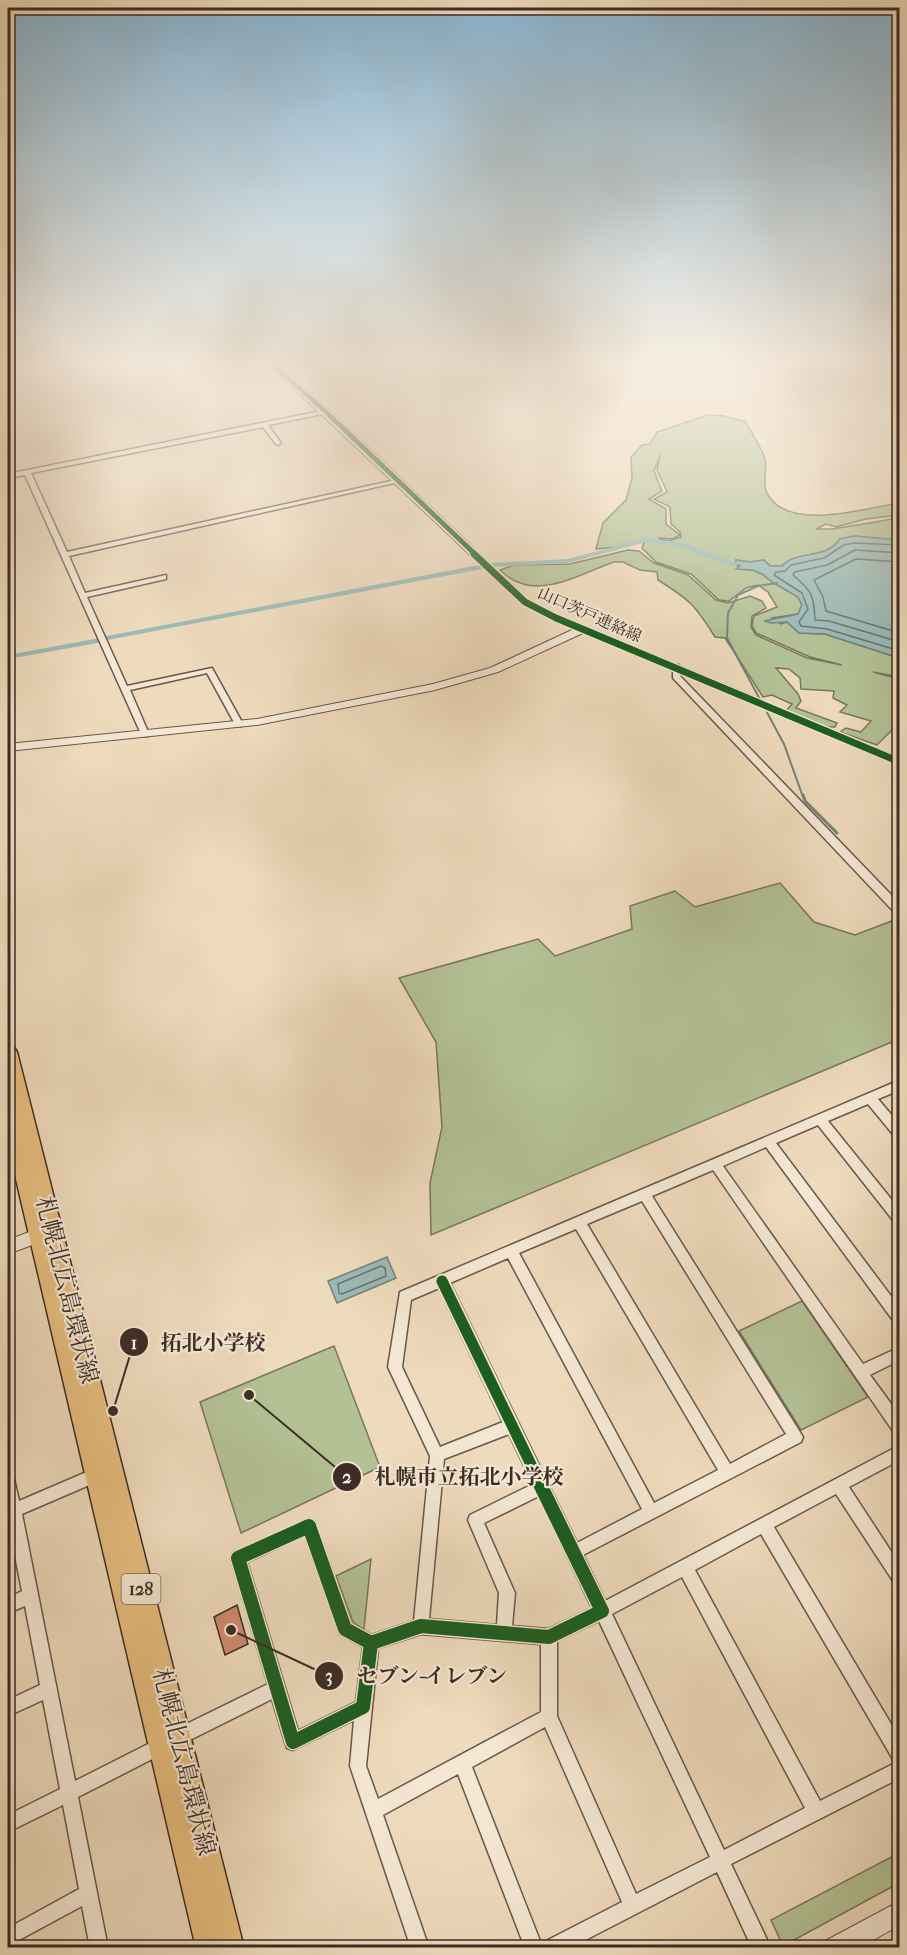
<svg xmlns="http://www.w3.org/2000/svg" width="907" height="1955" font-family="'IM FELL French Canon','Noto Serif JP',serif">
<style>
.green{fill:#b3c195;stroke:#78765d;stroke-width:1.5;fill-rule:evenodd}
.water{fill:#9abab5;stroke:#74817b;stroke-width:1.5}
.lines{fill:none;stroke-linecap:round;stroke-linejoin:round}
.shore{stroke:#6b736d;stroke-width:1.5}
.stream-far1{stroke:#74817b;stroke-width:2}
.stream{stroke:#74817b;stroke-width:3}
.canal{fill:#9abab5;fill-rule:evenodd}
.building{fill:#cf896d;stroke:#3c2c25;stroke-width:1.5}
.minor-casing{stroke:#68584b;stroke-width:3}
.tertiary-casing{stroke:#68584b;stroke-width:2}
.primary-casing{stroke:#3c2c25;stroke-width:3}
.minor{fill:#f4e7d3;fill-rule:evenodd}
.tertiary{fill:#f4e7d3;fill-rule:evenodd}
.primary{fill:#e7bd7e;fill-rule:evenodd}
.cycleway-far3-casing{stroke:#f4e7d3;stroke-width:8}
.cycleway-far2-casing{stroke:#f4e7d3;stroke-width:10}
.cycleway-far1-casing{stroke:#f4e7d3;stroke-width:15}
.cycleway-casing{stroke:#f4e7d3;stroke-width:17}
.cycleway-far3{stroke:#1b5e20;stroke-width:5}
.cycleway-far2{stroke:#1b5e20;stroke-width:7}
.cycleway-far1{stroke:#1b5e20;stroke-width:11}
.cycleway{stroke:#1b5e20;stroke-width:14}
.labels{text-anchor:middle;stroke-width:4.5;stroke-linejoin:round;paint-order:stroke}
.far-street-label{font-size:16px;fill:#3c2c25;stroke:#f4e7d3}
.shield{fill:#f4e7d3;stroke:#736459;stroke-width:1.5}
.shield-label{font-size:18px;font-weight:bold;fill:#3c2c25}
.near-street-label{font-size:24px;fill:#3c2c25;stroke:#f4e7d3}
.leader{fill:none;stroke:#3c2c25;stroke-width:2}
.callout-dot{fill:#3c2c25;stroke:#f4e7d3;stroke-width:2}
.mark-label{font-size:18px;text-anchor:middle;font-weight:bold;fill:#fff}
.callout-label{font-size:21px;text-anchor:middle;font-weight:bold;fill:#3c2c25;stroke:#f4e7d3;stroke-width:4.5;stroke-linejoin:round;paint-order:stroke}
</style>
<rect width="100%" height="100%" fill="#eedabc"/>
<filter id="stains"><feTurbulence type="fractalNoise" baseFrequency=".00333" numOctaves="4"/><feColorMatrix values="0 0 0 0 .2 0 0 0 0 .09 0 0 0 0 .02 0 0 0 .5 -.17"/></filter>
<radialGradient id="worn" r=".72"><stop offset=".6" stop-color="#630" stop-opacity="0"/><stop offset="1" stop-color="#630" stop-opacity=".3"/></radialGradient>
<g class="green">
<path d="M708 415 724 416 746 422C751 433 761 446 765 459 768 470 761 484 768 495 790 532 866 508 899 503V515L866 519 836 527 826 524 816 529H833L899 518V540L854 536 840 539C826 560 796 550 782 566H770L764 560 750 562 736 560 739 569 753 570 762 574 774 583 798 597 802 605 798 614 772 618 781 624 787 622 799 633 825 634 899 658V677L873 672 899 679V723L877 745 840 732 846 728 861 732 871 721 840 712 847 705 833 698 834 691 801 689 800 678 789 669 776 668 798 694 801 701 796 708 837 723 835 727H826L786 711 792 704 772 695 763 697 725 638 715 637C695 605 690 600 658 580L657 572 640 570 623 562H614C576 575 534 604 500 570L514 565 570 564 628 550 639 551 654 563 688 575 716 600 728 603 750 596 762 601 766 608 752 616 751 627 756 635 807 658 842 665 810 657 756 633 752 625 754 616 777 607 768 592 758 585 746 588 729 601 719 600 691 574 656 562 642 548 645 540 619 547 596 549 603 523 626 500 632 478 631 457 642 445 650 444 657 432ZM660 455 657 470 667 492 654 499 670 507 671 524 680 532 681 537 668 541 658 538 673 539 680 535 666 524V509L649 499 662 491 654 471Z"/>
<polygon points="780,883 814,922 855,935 897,919 899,922 899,1039 431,1235 430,1183 442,1127 436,1042 399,978 538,939 555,956 632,929 630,906 675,891 695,907"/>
<polygon points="802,1301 868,1397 801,1430 739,1331"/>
<polygon points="334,1346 380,1467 241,1533 200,1402"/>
<polygon points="371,1559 364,1629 363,1629 353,1622 336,1576"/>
<polygon points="899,1853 899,1883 783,1946 771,1920"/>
</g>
<g class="water">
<path d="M854 536 899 540V658L825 634 799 633 787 622 771 623 764 621 798 614 802 605 798 597 774 583 762 574 753 570 736 569 740 566 735 564 736 560 750 562 764 560 770 566H782C796 550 827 560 840 539Z"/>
<polygon points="387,1257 396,1278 337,1303 328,1281"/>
</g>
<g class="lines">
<g class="shore">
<polyline points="900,545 854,543 844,545 824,558 791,565 785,571 776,572 774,575 802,593 808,609 799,622 801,626 827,629 900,651"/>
<path d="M900 553 855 550 827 565 795 572 793 575C812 591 814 595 815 620L829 621 900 642"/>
<polyline points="900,562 856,559 814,580 823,597 826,611 900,633"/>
<polygon points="381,1266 385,1268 386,1276 342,1294 339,1293 338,1284"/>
</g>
<polyline class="stream-far1" points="777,583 758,586 738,595 728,613 727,638 784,744 803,797"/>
<polyline class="stream" points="803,795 805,801 837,833"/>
<g class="canal">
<polygon points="646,538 684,543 739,564 732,566 680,547 646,542 568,563 492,567 488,565 492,563 568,559"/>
<polygon points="479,565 483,567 482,569 107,640 103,638 107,636"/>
<polygon points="100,638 104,640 103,642 8,659 8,655"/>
</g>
</g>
<polygon class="building" points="237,1605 248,1644 225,1655 214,1617"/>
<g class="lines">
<defs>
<g id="minor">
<polygon points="326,410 329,412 328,413 268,425 281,443 278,445 276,444 263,427 31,473 67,552 400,479 403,481 69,556 85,593 166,575 166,579 87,597 127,686 212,668 243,724 242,726 236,726 207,673 130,690 149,734 148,736 142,736 25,475 8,478 8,474"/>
<polygon points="673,665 679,665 680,676 900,904 900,914 896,914 673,678"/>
<path d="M900 1080V1090L878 1099 900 1125V1139L896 1138 868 1104 828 1121 900 1210V1225L896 1224 818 1125 776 1143 900 1308V1325L895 1323 766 1147 723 1166 863 1364 900 1347V1360L870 1375 900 1416V1436L895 1434 713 1170 652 1196 803 1437 801 1442 583 1555 605 1601 900 1445V1460L849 1487 900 1565V1586L895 1584 836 1494 774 1527 900 1739V1778L731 1864 771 1948H752L717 1872 570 1948H525L458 1774 383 1815 429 1948H411L350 1766 354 1720 293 1750 287 1748 285 1742 272 1699 182 1744 176 1746 170 1744 168 1738 170 1732 268 1684 231 1558 233 1553 309 1519 314 1521 316 1526 351 1624 372 1635 414 1621 430 1456 388 1367 400 1292ZM642 1201 786 1434 730 1464 587 1224ZM576 1229 718 1470 654 1503 519 1253ZM508 1258 642 1509 577 1543 450 1283ZM439 1288 503 1422 440 1447 402 1367 411 1300ZM509 1434 533 1484 470 1515 468 1520 499 1593 497 1625 429 1619 444 1459ZM539 1496 592 1608 548 1629 512 1626 515 1593 484 1523ZM761 1534 894 1761 897 1762 820 1801 695 1570ZM305 1535 340 1634 363 1647 356 1702 298 1731 247 1562ZM682 1577 805 1808 724 1850 612 1614ZM599 1621 710 1857 636 1894 557 1716V1641ZM421 1634 541 1644V1712L378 1799 366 1766 378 1648ZM545 1727 622 1902 544 1942 542 1946 472 1767Z"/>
<polygon points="96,1468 101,1470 103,1475 101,1480 22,1514 75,1781 162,1737 168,1739 170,1745 168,1751 78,1797 108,1948 90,1948 82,1906 8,1946 8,1928 79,1889 63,1805 8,1832 8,1815 60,1789 43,1700 8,1716 8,1700 40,1685 25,1606 8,1613 8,1598 22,1591 8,1520 8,1472 13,1474 19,1501"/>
</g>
<g id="tertiary">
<polygon points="266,362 274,362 329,410 528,600 560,616 900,758 900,766 583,633 498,672 435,690 257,725 8,751 8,744 257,719 433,684 490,668 574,629 522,604"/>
<polygon points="45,1226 51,1228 53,1233 51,1238 8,1254 8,1240"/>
<polygon points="900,1901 900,1925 859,1948 824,1948 827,1940"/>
</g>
<polygon id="primary" points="8,1045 14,1047 17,1052 244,1948 196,1948 8,1145 8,1102 12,1103 8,1086"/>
</defs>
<use href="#minor" class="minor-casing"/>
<use href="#tertiary" class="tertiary-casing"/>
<use href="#primary" class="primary-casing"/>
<use href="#minor" class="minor"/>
<use href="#tertiary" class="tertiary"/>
<use href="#primary" class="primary"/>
<defs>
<polyline id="cycleway-far3" points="270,362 326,412 476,555"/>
<polyline id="cycleway-far2" points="474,554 525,602 556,618 900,762"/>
<polyline id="cycleway-far1" points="442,1281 538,1479"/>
<g id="cycleway">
<polygon points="309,1526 345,1629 371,1643 363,1707 293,1742 238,1558"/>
<polyline points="371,1643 421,1626 549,1637 602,1611 537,1478"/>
</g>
</defs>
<use href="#cycleway-far3" class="cycleway-far3-casing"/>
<use href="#cycleway-far2" class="cycleway-far2-casing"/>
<use href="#cycleway-far1" class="cycleway-far1-casing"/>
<use href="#cycleway" class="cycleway-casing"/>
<use href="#cycleway-far3" class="cycleway-far3"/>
<use href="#cycleway-far2" class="cycleway-far2"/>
<use href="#cycleway-far1" class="cycleway-far1"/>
<use href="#cycleway" class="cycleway"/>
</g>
<linearGradient id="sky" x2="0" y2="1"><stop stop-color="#89b6d4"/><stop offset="0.57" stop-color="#f7eee1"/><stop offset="1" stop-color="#f7eee1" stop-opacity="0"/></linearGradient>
<rect width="907" height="635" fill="url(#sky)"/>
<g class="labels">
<g class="far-street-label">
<text transform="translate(590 614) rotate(24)" y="6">山口茨戸連絡線</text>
</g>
<rect class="shield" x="121.5" y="1574" width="39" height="30" rx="4.5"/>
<g class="shield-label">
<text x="141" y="1595">128</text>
</g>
<g class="near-street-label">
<text transform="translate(67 1290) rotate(76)" y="8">札幌北広島環状線</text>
<text transform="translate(184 1762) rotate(76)" y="8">札幌北広島環状線</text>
</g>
</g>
<path class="leader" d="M113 1411L134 1342M249 1395L347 1477M231 1630L329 1676"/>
<g class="callout-dot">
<circle cx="113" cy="1411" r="6"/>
<circle cx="249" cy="1395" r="6"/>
<circle cx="231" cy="1630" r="6"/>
<circle cx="134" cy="1342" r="15"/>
<circle cx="347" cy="1477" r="15"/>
<circle cx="329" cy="1676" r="15"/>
</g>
<g class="mark-label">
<text x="134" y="1349">1</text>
<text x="347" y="1483">2</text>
<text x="329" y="1682">3</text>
</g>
<g class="callout-label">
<text x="213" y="1350">拓北小学校</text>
<text x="469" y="1484">札幌市立拓北小学校</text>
<text x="432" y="1683">セブン-イレブン</text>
</g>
<rect width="907" height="1955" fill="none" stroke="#eedabc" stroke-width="30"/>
<rect x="9" y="9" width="889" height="1937" fill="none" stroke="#3c2c25" stroke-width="3"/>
<rect x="15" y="15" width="877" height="1925" fill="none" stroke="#3c2c25" stroke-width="1.5"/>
<rect width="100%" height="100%" filter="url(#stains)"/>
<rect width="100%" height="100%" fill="url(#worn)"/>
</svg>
